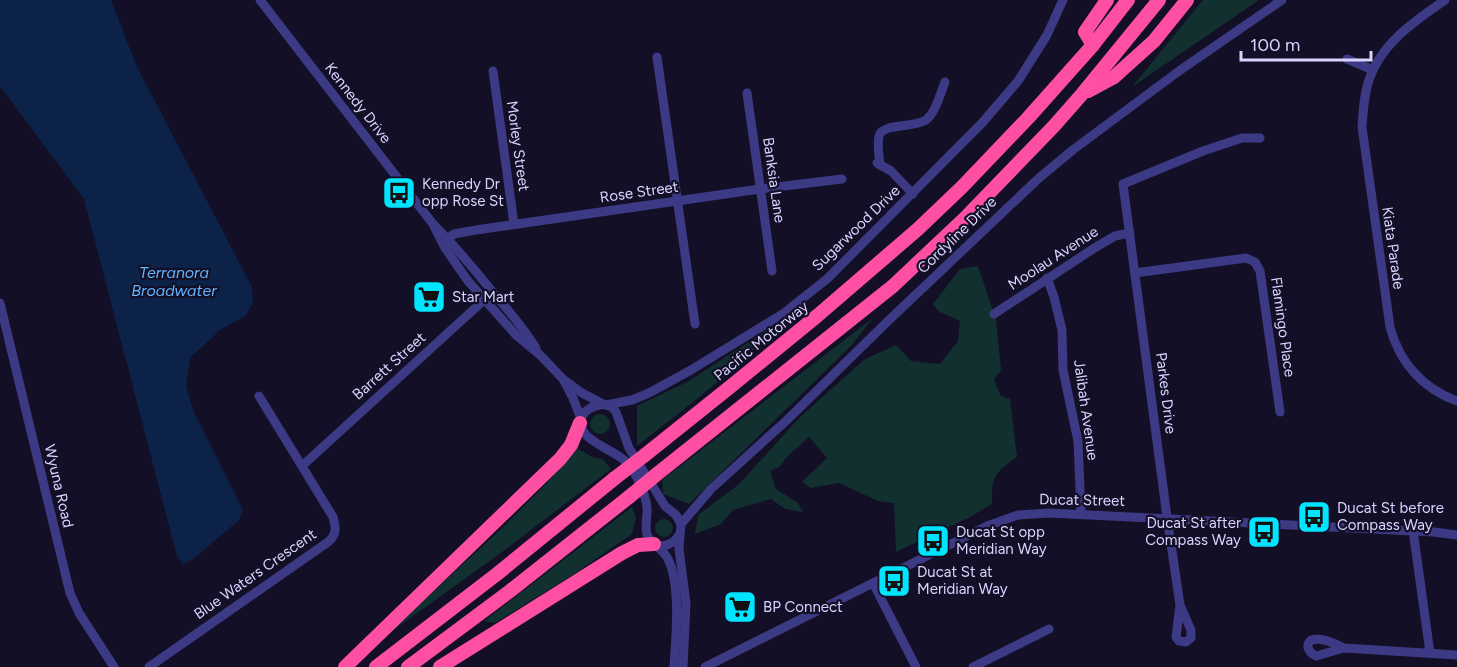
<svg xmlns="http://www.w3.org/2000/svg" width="1457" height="667" font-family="Figtree,sans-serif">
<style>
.green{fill:#12302f}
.water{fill:#0c2248}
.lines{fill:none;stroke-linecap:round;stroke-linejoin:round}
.minor{stroke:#3d3a85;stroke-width:9}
.highway{stroke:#ff4fa3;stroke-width:14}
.highway-bridge{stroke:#ff4fa3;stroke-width:14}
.labels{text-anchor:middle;stroke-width:4.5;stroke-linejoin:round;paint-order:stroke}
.street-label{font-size:15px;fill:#d9d4ff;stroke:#130f26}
.poi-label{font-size:15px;fill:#d9d4ff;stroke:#130f26;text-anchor:start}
.water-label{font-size:16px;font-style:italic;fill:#62b6ff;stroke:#130f26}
</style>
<rect width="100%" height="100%" fill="#130f26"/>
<g class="green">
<polygon points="1203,0 1259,0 1132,87"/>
<path d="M978 266 996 320 1001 370 994 380 1001 396 1010 399 1017 457C995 472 991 477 992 504L970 517 896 552 894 503 878 501 839 483 811 488 802 482 827 458 809 437 787 457 779 467 770 471 776 489 798 503 803 512 785 509 771 499 733 510 721 524 695 534 698 515 738 485 800 417 865 359 896 345 911 361 940 364 958 341 960 321 938 311 933 304 960 269Z"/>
<path d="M785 318C743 365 687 407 637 446V406L689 381Z"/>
<polygon points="873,318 851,346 689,504 663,494 662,480"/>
<circle cx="600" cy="424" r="10"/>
<polygon points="577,448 594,458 603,459 611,469 502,552 384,637 500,530 545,485"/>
<polygon points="632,507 636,517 632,534 574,574 495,623 484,621"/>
<circle cx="664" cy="528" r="9"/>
</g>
<polygon class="water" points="0,0 111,0 137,67 252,287 253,303 245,316 220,330 190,358 186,385 193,410 243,510 239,520 192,560 183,564 177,556 84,199 0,86"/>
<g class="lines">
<g class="minor">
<path d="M260 0 433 224C455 246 475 270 495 295 510 312 524 329 536 348"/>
<path d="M1445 0C1415 21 1381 43 1369 80 1364 95 1363 111 1362 127L1390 327C1399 362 1423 389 1457 401"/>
<polyline points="657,57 695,324"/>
<polyline points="1347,59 1373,70"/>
<polyline points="493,71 514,224"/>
<polyline points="747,93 772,271"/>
<polyline points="877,163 891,171 913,194"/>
<path d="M880 165C879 156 877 145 879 136 882 123 914 128 926 120 936 112 940 94 945 82"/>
<polyline points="433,224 445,248 468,281 516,335 540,355 563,379 582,393 603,404 612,407 616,412 629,448 665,506 676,515 681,524 679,549 686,603 683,667"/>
<polyline points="443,242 454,234 476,230 760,189 842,179"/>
<polyline points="1135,273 1246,258 1255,262 1260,271 1280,412"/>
<polyline points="1047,278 1054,297 1062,330 1063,370 1078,441 1081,513"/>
<polyline points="0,303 70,593 79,613 114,667"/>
<polyline points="994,314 1096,247 1115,236 1130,233"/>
<polyline points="564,381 573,398 581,419"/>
<path d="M603 404C594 406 584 409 581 419 575 439 615 450 625 461 631 467 637 477 640 484 643 491 646 499 647 507 648 518 642 534 652 542 661 550 674 544 679 535"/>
<polyline points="606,405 632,400 649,393 691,370 784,313 827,279 983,122 1018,81 1047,35 1063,0"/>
<polyline points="302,466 484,300 487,301"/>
<polyline points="681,524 711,489 787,420 888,321 1039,178 1074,149 1179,71 1282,0"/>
<polyline points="1413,530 1430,653"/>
<path d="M655 544C660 549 665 553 668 559 681 585 676 637 674 667"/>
<polyline points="873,583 916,667"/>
<polyline points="1180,605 1176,637 1179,641 1186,642 1191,638 1191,630 1180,605 1167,517 1123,184 1203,151 1242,138 1260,138"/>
<path d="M1344 648C1333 643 1323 637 1311 640L1308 644V648L1311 653 1316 656 1344 648 1457 655"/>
<path d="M149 667 328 542C337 535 336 527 333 517L259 396"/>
<polyline points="705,667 987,526 1018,515 1049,513 1434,532 1457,535"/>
<polyline points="973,667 1049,629"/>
</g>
<g class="highway">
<polyline points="1093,45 1085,32 1107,0"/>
<polyline points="1088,91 1114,77 1154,41 1187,0"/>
<polyline points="645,455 730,387 817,316 918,229 962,187 1028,118 1093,45 1128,0"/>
<polyline points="657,474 893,286 965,218 1054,126 1083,93 1159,0"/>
<polyline points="345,667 560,459 571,445 580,423"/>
<polyline points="376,667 497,574 615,478"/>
<polyline points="408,667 510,591 629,497"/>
<polyline points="440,667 622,553 638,545 654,544"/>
</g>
<g class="highway-bridge">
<polyline points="615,478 645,455"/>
<polyline points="629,497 657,474"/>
</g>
</g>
<defs>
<symbol id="bus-square" viewBox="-11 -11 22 22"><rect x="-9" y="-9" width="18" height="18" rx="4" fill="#00e5ff" stroke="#130f26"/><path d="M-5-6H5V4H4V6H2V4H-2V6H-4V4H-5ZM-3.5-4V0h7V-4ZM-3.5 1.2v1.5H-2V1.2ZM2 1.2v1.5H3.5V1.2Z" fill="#111"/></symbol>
<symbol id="supermarket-square" viewBox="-11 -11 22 22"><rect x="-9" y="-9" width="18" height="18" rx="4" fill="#00e5ff" stroke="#130f26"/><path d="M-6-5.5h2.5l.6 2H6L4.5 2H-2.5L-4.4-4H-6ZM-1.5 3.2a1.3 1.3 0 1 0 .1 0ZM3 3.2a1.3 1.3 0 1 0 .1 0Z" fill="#111"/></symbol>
</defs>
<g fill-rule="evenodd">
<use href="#bus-square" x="380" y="174" width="38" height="38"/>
<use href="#supermarket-square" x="410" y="278" width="38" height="38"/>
<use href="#bus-square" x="1295" y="498" width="38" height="38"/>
<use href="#bus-square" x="1245" y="513" width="38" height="38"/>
<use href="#bus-square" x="914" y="522" width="38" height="38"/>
<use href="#bus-square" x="875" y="562" width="38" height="38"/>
<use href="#supermarket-square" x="721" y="588" width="38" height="38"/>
</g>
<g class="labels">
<g class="street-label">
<text transform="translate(358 103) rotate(52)" y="5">Kennedy Drive</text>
<text transform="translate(518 146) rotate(82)" y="5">Morley Street</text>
<text transform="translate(774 180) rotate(82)" y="5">Banksia Lane</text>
<text transform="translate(639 192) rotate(-8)" y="5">Rose Street</text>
<text transform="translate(856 228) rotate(-44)" y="5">Sugarwood Drive</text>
<text transform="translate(957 235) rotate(-44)" y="5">Cordyline Drive</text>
<text transform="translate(1393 248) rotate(82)" y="5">Kiata Parade</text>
<text transform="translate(1053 258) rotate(-33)" y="5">Moolau Avenue</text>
<text transform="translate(1283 327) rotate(82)" y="5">Flamingo Place</text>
<text transform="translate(761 341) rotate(-39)" y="5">Pacific Motorway</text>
<text transform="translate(389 366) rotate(-42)" y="5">Barrett Street</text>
<text transform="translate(1166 393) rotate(83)" y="5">Parkes Drive</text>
<text transform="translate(1086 410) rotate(82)" y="5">Jalibah Avenue</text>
<text transform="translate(59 486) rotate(77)" y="5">Wyuna Road</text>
<text transform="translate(1082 500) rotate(1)" y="5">Ducat Street</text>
<text transform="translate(255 574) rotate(-35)" y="5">Blue Waters Crescent</text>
</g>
<g class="poi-label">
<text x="422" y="189">Kennedy Dr<tspan x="422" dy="17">opp Rose St</tspan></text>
<text x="452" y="302">Star Mart</text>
<text x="1337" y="513">Ducat St before<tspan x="1337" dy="17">Compass Way</tspan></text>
<text x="1241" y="528" text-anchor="end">Ducat St after<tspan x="1241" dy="17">Compass Way</tspan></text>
<text x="956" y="537">Ducat St opp<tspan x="956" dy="17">Meridian Way</tspan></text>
<text x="917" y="577">Ducat St at<tspan x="917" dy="17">Meridian Way</tspan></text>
<text x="763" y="612">BP Connect</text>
</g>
<g class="water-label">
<text x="174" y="278">Terranora<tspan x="174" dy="18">Broadwater</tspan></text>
</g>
</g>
<path d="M1241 51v9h130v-9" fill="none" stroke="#d9d4ff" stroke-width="3"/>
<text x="1250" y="51" font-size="18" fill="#d9d4ff" stroke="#130f26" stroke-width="4.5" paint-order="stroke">100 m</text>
</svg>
